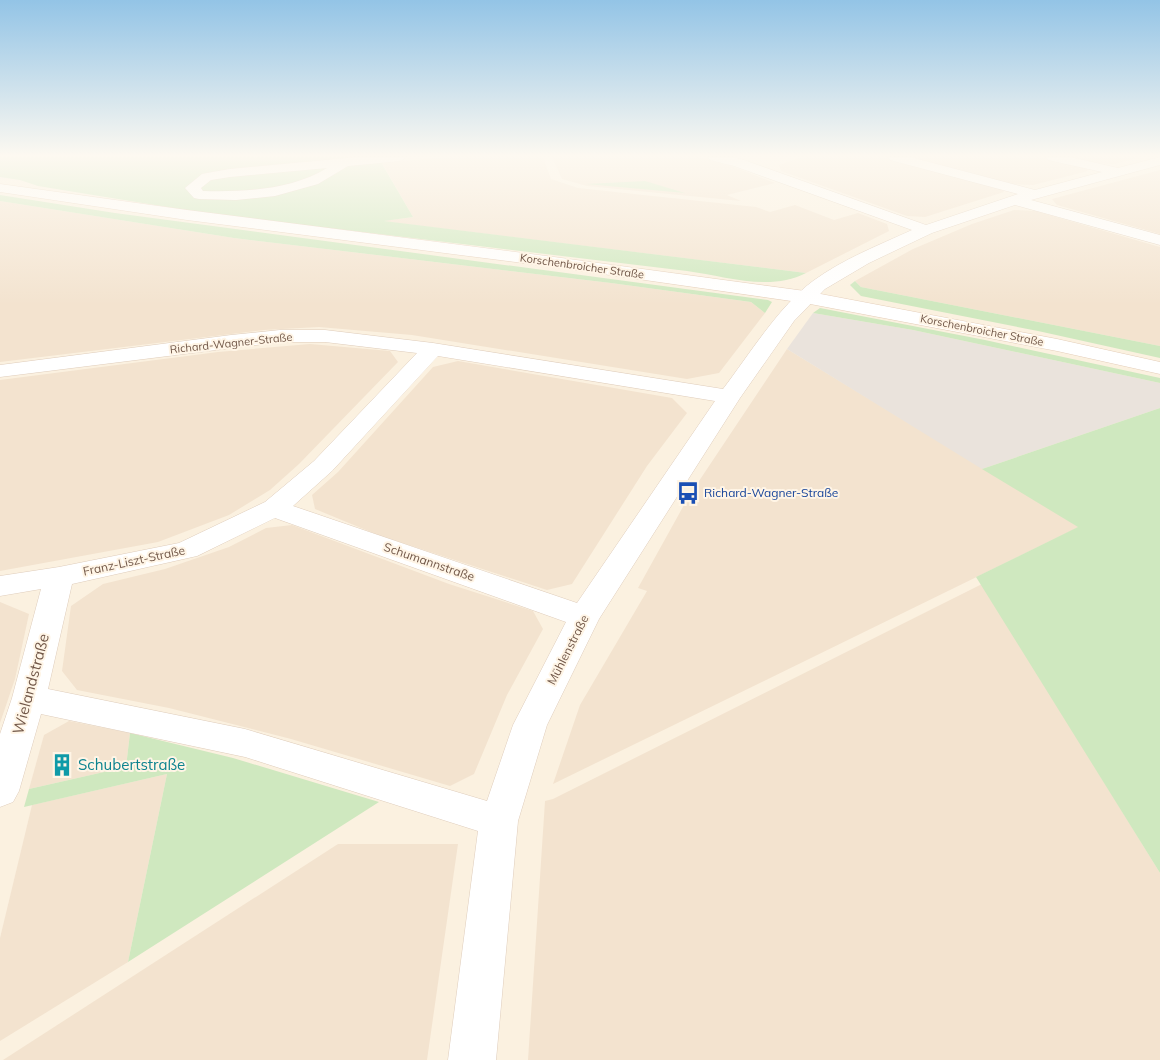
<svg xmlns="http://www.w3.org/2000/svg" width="1160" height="1060" font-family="Mulish,sans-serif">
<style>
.residential{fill:#f3e3cf}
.industrial{fill:#eae3dc}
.green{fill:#cfe8bf}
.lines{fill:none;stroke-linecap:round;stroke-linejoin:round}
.street-casing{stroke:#dfcdbc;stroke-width:1}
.secondary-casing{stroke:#e4ceba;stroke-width:1}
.street{fill:#fff;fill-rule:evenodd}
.secondary{fill:#fff;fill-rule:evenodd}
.labels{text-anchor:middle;stroke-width:4;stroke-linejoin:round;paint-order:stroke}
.far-street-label{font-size:11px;fill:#715748;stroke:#fff5e6}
.transit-label{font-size:12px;fill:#164399;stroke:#fff5e6;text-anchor:start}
.street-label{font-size:12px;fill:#715748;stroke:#fff5e6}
.near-street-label{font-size:15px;fill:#715748;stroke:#fff5e6}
.near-culture-label{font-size:15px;fill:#0d838f;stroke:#fff5e6;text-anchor:start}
</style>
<rect width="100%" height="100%" fill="#fbf1e0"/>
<g class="residential">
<polygon points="448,157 543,157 551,179 578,188 756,207 770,212 795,205 834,220 858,213 887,224 889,231 806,273 381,221 413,217 382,163"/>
<polygon points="552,157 698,157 734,167 775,183 727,195 741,201 587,186 562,179"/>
<polygon points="802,157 887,157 1000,187 1004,192 925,217 907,216 781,171 779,165"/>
<polygon points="908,157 1045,157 1085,166 1088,171 1033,185 1012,184"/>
<polygon points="1067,157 1142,157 1114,164 1094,163"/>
<polygon points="1160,170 1160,234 1057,205 1052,199"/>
<polygon points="0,201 234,238 611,283 751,302 765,313 719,373 687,379 412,335 319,327 264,330 0,362"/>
<polygon points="1014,210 1035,211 1160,247 1160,346 861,287 855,281 913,249 972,224"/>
<polygon points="310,344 390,351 398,362 299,464 270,490 229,515 158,542 0,571 0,380 218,352"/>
<polygon points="787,349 1079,527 553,784 580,705 647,591 638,588 689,496"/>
<polygon points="458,361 672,398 687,413 647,466 572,584 547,590 378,535 315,509 312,495 338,472 433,367"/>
<polygon points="292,525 449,584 533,611 543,629 507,695 474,774 450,786 291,739 169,708 77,690 62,671 71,606 103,584 165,569 229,547 266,528"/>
<polygon points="982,584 1160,873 1160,1060 528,1060 545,801 553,799"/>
<polygon points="0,602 29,614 15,679 0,723"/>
<polygon points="69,721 130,733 126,767 29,789 44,735"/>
<polygon points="167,774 128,962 0,1041 0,938 32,805"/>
<polygon points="338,844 458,844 427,1060 3,1060"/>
</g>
<polygon class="industrial" points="813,313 913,330 1160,383 1160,408 982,469 787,349"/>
<g class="green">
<path d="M0 157H378L413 217 384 221 806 273C770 292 725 276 687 271L204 213 38 186 20 180 0 177Z"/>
<polygon points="645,181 685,193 586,184"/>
<polygon points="0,195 115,213 768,300 772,302 765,313 751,302 611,283 234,238 0,201"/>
<polygon points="855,281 861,287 1160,346 1160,358 1038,331 861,296 850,285"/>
<polygon points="820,308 985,340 1160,378 1160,383 913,330 813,313"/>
<polygon points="1160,408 1160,873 976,577 1078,527 982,469"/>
<polygon points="130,733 233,758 379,802 128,962 167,774 24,807 29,789 126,767"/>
</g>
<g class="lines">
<defs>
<g id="street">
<path d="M358 157H407L400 161 348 166 318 184 275 196 236 200 199 199 194 198 185 188 202 174 207 173 230 169ZM327 168C291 190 245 192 203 191L201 188 211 180 230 177Z"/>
<path d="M708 157H731L744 160 926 225 1018 194 890 160 888 157H910L1035 190 1102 172 1048 160 1046 157H1070L1118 168 1160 157V165L1031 200 1160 235V245L1015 205 932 233 869 263 825 289 794 321 740 398 599 619 547 725 518 821 496 1060H448L478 831 245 757 41 714 19 791 13 802 0 807V734L12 698 41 589 0 596V576L59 567 179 543 265 502 314 461 417 353 325 342H280L0 377V365L231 335 280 330H325L433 343 723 389C749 355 779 306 813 281 843 259 879 245 912 230L734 166 710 160ZM438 356 715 401 577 603 293 506 332 471ZM275 518 566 622 513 725 487 801 245 729 48 689 72 584 197 556Z"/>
</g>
<polygon id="secondary" points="0,184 187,210 554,257 805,291 1057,339 1160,362 1160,374 1057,351 805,303 554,267 187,220 0,192"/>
</defs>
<use href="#street" class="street-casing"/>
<use href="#secondary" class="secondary-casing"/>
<use href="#street" class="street"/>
<use href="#secondary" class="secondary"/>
</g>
<linearGradient id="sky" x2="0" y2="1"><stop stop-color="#93c4e6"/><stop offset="0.51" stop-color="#fdf9f1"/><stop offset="1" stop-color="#fdf9f1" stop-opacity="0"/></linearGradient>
<rect width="1160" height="305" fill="url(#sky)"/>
<defs>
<symbol id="bus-bare" viewBox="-9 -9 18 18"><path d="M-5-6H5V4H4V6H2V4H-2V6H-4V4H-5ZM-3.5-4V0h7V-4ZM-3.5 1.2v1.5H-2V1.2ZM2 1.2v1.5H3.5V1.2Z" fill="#1a4fb4" stroke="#fff5e6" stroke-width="2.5" paint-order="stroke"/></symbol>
<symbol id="building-bare" viewBox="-9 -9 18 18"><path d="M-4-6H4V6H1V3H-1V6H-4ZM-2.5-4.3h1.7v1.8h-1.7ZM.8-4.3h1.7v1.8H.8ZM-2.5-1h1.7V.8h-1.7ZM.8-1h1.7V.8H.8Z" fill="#0f9aa8" stroke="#fff5e6" stroke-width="2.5" paint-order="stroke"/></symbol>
</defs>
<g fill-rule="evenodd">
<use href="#bus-bare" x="672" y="477" width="32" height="32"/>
<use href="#building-bare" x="46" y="749" width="32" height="32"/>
</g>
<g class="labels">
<g class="far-street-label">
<text transform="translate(582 266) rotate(8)" y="4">Korschenbroicher Straße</text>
<text transform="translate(982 330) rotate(11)" y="4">Korschenbroicher Straße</text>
<text transform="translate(231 343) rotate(-6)" y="4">Richard-Wagner-Straße</text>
</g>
<g class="transit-label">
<text x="704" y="497">Richard-Wagner-Straße</text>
</g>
<g class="street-label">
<text transform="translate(134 561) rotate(-12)" y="4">Franz-Liszt-Straße</text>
<text transform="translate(429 562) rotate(19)" y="4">Schumannstraße</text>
<text transform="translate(568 650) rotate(-63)" y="4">Mühlenstraße</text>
</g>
<g class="near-street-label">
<text transform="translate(31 684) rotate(-75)" y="5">Wielandstraße</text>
</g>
<g class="near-culture-label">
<text x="78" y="770">Schubertstraße</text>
</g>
</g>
</svg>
